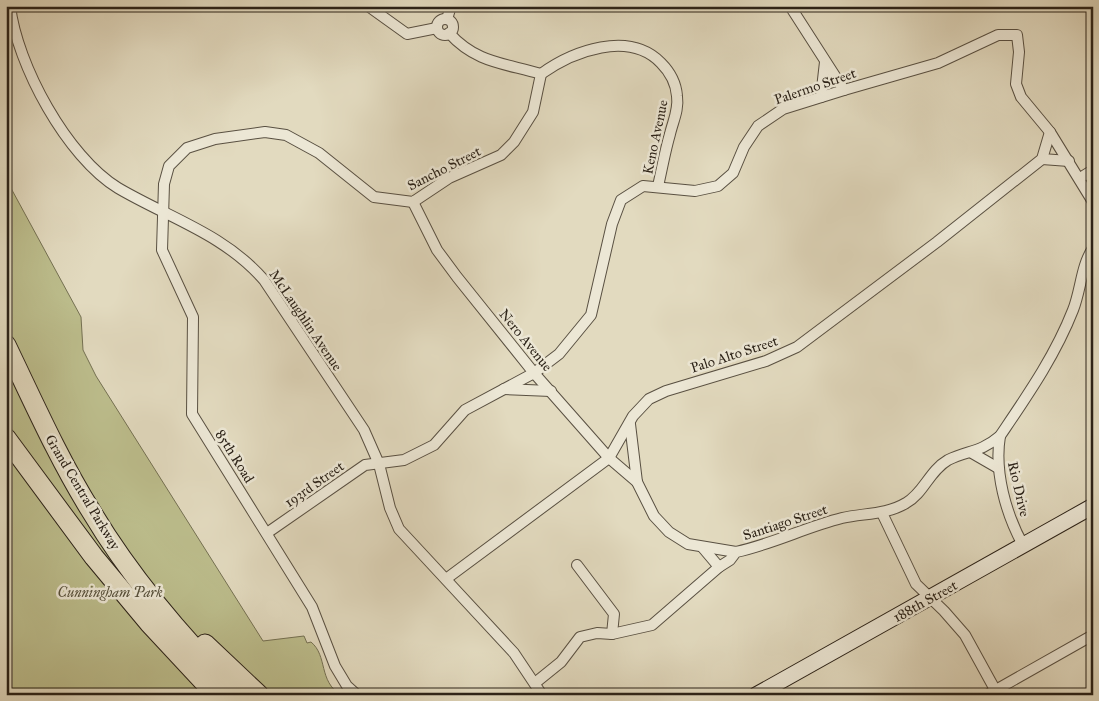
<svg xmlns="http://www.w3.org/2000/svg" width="1099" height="701" font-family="'IM FELL Great Primer',serif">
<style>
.green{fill:#bcbd8c;stroke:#747052}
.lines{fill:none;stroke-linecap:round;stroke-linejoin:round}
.street-casing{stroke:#595042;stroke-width:12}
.secondary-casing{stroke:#2b2218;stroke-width:17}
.highway-casing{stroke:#2b2218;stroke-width:21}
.street{stroke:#ece7d5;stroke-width:10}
.secondary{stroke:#ece7d5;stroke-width:15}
.highway{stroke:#e2dabf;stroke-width:19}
.labels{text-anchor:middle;stroke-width:5;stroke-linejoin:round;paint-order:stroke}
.street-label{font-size:14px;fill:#2b2218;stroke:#ece7d5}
.park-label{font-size:14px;font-style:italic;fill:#56503b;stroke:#ece7d5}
</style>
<rect width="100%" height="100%" fill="#e2dabf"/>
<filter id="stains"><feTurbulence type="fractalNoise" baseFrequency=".004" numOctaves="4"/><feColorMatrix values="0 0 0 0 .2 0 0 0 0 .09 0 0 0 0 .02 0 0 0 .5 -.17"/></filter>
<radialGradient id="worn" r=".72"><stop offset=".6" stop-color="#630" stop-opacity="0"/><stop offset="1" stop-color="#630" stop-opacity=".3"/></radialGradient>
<path class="green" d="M6 179 81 317 83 350 96 376 263 641 304 636 307 643 311 642C328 656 318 681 341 695H6Z"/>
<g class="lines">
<defs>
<g id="street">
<path d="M10 6C17 65 67 157 118 188 169 218 224 234 264 280L364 430 379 464 390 508 399 529 514 653 542 695"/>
<polyline points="155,6 162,6"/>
<polyline points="368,6 407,34 437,28"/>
<polyline points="790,6 844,90"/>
<polyline points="447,19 451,6"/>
<circle cx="445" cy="27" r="8"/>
<path d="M449 33C476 63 504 63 541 74"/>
<path d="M541 74C573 51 629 30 661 63 670 72 676 83 677 96 679 110 673 121 670 134 665 151 662 169 658 186"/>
<polyline points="821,97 825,62"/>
<polyline points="1042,159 1069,161"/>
<polyline points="1080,178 1093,170"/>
<polyline points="413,202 437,250 457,277 534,373 609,458 637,482 654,516 669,532 688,544 736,552"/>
<polyline points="504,389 551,391"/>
<polyline points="630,424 637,482"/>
<path d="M1000 436C994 472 1006 514 1023 545"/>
<polyline points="972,453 998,468"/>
<polyline points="882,513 916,584 944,611 965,635 998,695"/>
<polyline points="267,533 365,465 404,460 434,445 465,410 534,373 559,354 591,315 612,224 621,200 643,186 695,191 718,186 733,173 744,147 758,126 783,109 844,90 938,63 998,35 1017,35 1019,52 1016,84 1021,97 1050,132 1093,202"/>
<polyline points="703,548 719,567"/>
<polyline points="577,565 614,614 612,634"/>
<polyline points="446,579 609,458 633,416 649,399 666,391 766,361 797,347 937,242 1042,159 1050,132"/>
<path d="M535 683 561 662 580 637 597 633 612 634 652 625 719 567 730 560 736 552C773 544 806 527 842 518 864 513 886 515 906 503 924 493 929 471 948 460 968 450 980 453 1000 436 1027 396 1055 356 1073 310 1081 290 1081 266 1093 248"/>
<polyline points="357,695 347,686 335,666 312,607 192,414 193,317 162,250 164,184 169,166 187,148 215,139 265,132 286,135 319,153 374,197 413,202 449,178 501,155 514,142 533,112 541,74"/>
<polyline points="987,695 1093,635"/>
</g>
<polyline id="secondary" points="756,695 1093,506"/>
<g id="highway">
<path d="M6 345C33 401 58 458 91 511 131 578 183 639 239 695"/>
<polyline points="6,438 94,557 149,623 216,695"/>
<polyline points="205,644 259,695"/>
</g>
</defs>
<use href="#street" class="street-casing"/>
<use href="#secondary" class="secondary-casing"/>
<use href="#highway" class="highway-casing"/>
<use href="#street" class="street"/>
<use href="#secondary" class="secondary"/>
<use href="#highway" class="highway"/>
</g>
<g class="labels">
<g class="street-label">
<text transform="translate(815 86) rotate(-19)" y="5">Palermo Street</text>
<text transform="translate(655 137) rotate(-78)" y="5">Keno Avenue</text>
<text transform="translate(444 168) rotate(-27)" y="5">Sancho Street</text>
<text transform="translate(306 320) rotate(56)" y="5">McLaughlin Avenue</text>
<text transform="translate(526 340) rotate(51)" y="5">Nero Avenue</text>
<text transform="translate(734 354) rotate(-18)" y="5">Palo Alto Street</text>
<text transform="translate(235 456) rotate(58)" y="5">85th Road</text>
<text transform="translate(314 484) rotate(-35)" y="5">193rd Street</text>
<text transform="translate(1019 489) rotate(77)" y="5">Rio Drive</text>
<text transform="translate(83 492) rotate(59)" y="5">Grand Central Parkway</text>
<text transform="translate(785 522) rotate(-18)" y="5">Santiago Street</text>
<text transform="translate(925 601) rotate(-29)" y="5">188th Street</text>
</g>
<g class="park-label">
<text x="110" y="597">Cunningham Park</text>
</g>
</g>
<rect width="1099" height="701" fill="none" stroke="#e2dabf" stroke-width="25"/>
<rect x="8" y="8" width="1084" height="686" fill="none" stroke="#2b2218" stroke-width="2.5"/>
<rect x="12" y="12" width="1074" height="676" fill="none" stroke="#2b2218"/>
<rect width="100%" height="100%" filter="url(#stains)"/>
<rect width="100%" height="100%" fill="url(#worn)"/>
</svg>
